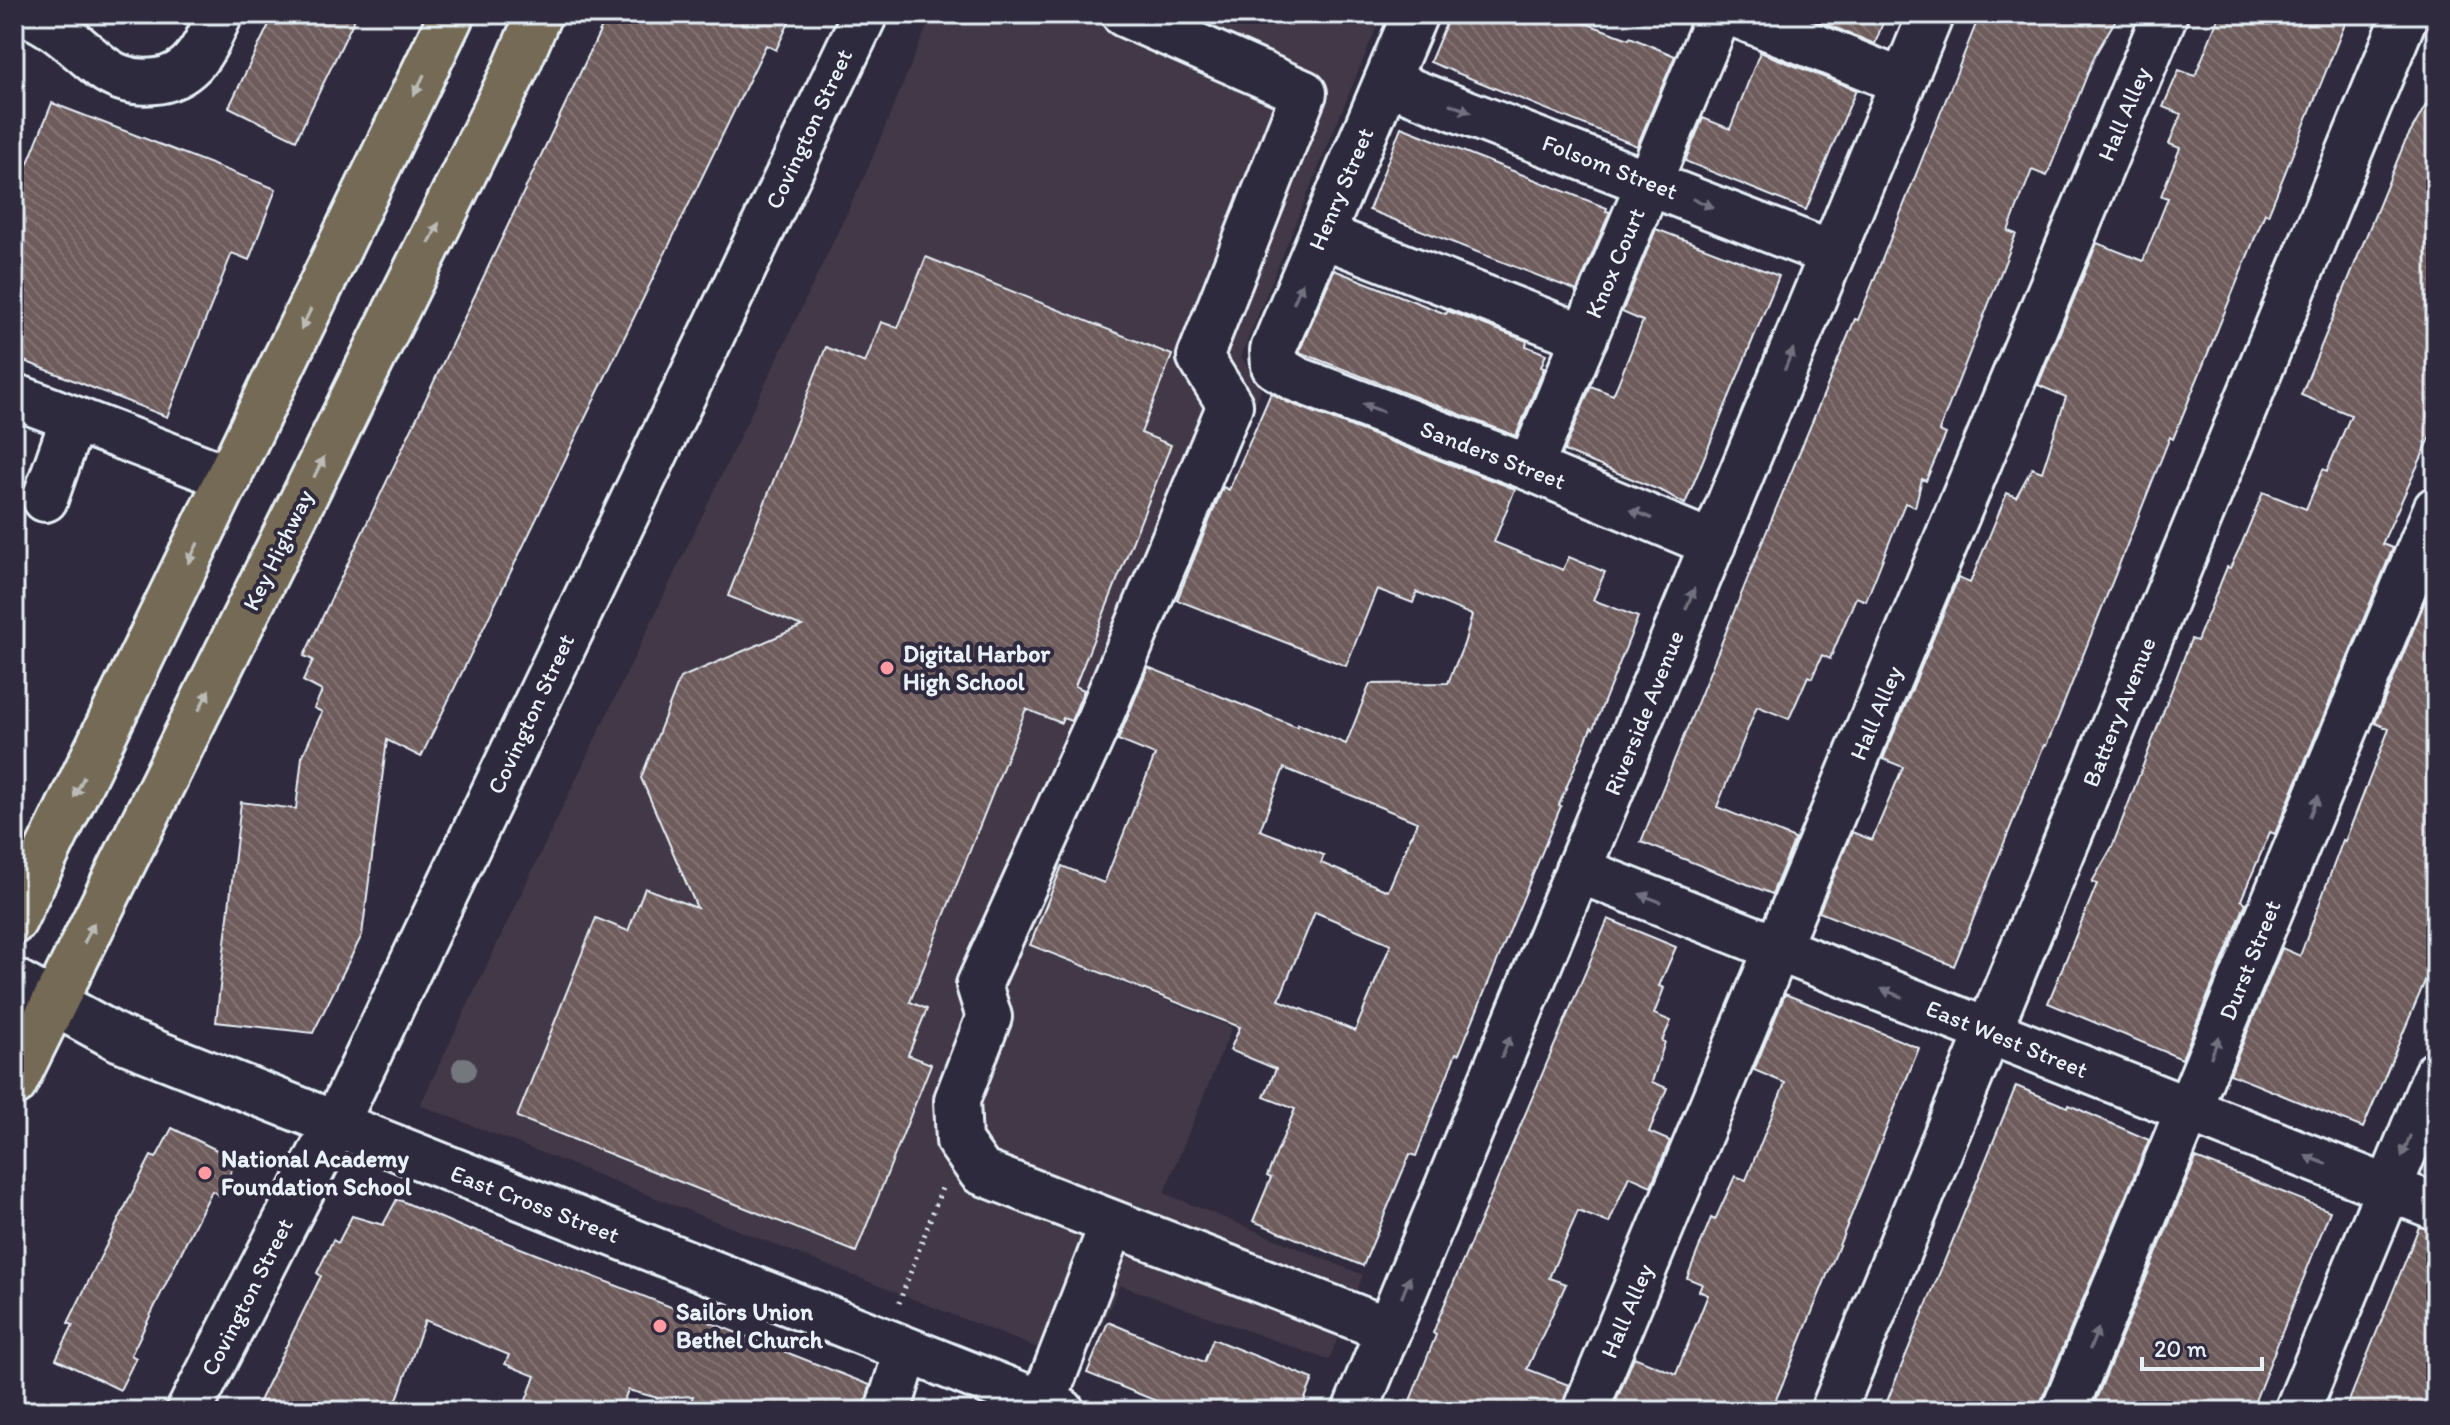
<svg xmlns="http://www.w3.org/2000/svg" width="2450" height="1425" font-family="Itim,sans-serif">
<style>
.built{fill:#423946}
.building{fill:url(#building-back-hatch);stroke:#e8f1f8;stroke-width:2;fill-rule:evenodd}
.lines{fill:none;stroke-linecap:round;stroke-linejoin:round}
.minor-casing{stroke:#e8f1f8;stroke-width:50}
.major-casing{stroke:#e8f1f8;stroke-width:50}
.path{stroke:#e8f1f8;stroke-width:5;stroke-dasharray:2 6;stroke-linecap:butt}
.minor{stroke:#2f2a3d;stroke-width:44}
.major{stroke:#756a55;stroke-width:44}
.tree{fill:#75777e}
.oneway{fill:#babbb7}
.oneway2{fill:#70707e}
.poi-dot{fill:#ff9aa2;stroke:#2f2a3d;stroke-width:3}
.labels{text-anchor:middle;stroke-width:8;stroke-linejoin:round;paint-order:stroke}
.street-label{font-size:24px;fill:#e8f1f8;stroke:#2f2a3d}
.poi-label{font-size:24px;font-weight:bold;fill:#e8f1f8;stroke:#2f2a3d;text-anchor:start}
</style>
<defs>
<pattern id="building-back-hatch" width="6" height="6" patternUnits="userSpaceOnUse" patternTransform="scale(2)"><rect width="6" height="6" fill="#6e5b5c"/><path d="M-1 5l2 2M0 0l6 6M5-1l2 2" fill="none" stroke="#837374"/></pattern>
</defs>
<rect width="100%" height="100%" fill="#2f2a3d"/>
<filter id="ink" filterUnits="userSpaceOnUse"><feTurbulence type="fractalNoise" baseFrequency=".0125" numOctaves="2"/><feDisplacementMap in="SourceGraphic" scale="16" xChannelSelector="R" yChannelSelector="G"/><feConvolveMatrix kernelMatrix="1 2 1 2 8 2 1 2 1" color-interpolation-filters="sRGB"/></filter>
<g filter="url(#ink)">
<polygon class="built" points="932,14 1382,14 1241,356 1261,390 1028,945 1232,1027 1164,1193 1363,1275 1329,1360 1120,1285 1083,1366 420,1105 866,173"/>
<g class="building">
<polygon points="274,14 357,14 296,140 229,107"/>
<polygon points="608,14 793,14 776,50 766,45 421,757 387,740 362,935 313,1033 216,1022 241,802 296,809 302,757 322,712 314,708 322,691 303,681 313,660 304,656"/>
<polygon points="1450,14 1560,14 1629,39 1630,37 1675,56 1637,146 1430,62"/>
<polygon points="1801,14 1886,14 1875,44"/>
<polygon points="1980,14 2119,14 2095,55 2047,176 2032,170 2008,231 2016,234 1939,431 1946,434 1926,481 1922,479 1915,507 1905,503 1866,601 1856,597 1830,659 1822,655 1812,678 1808,676 1789,719 1757,706 1733,767 1717,807 1795,839 1772,894 1641,842 1768,528 1855,319 1858,320"/>
<polygon points="2220,14 2349,14 2268,215 2265,213 2173,439 2170,437 2058,718 2046,746 2044,745 1954,966 1819,912 1852,832 1872,840 1903,767 1883,759 1958,578 1970,583 2007,493 2016,497 2032,468 2042,472 2066,397 2038,385 2097,243 2143,261 2168,198 2161,196 2180,148 2169,144 2181,114 2163,107 2179,70 2195,76"/>
<polygon points="1760,52 1856,90 1806,210 1685,161 1703,118 1730,129"/>
<polygon points="2436,87 2436,425 2382,544 2393,548 2275,834 2270,832 2241,900 2246,903 2182,1059 2048,1003 2097,884 2092,882 2112,847 2191,639 2197,641 2227,567 2230,568 2242,543 2263,492 2306,509 2323,469 2327,471 2351,415 2301,395 2404,144"/>
<polygon points="52,103 276,189 249,260 232,253 167,417 14,357 14,188 28,163"/>
<polygon points="1401,127 1607,208 1606,211 1610,212 1576,293 1575,290 1369,210"/>
<polygon points="1656,229 1779,276 1685,504 1664,492 1564,451 1591,386 1613,395 1617,386 1643,321 1622,312"/>
<polygon points="926,257 1172,355 1141,433 1171,445 1075,686 1084,690 1071,721 1063,718 1061,723 1026,709 910,1002 927,1009 908,1055 931,1064 856,1252 517,1117 596,918 628,931 645,888 697,908 641,778 680,678 802,626 728,596 826,347 865,363 881,322 898,328"/>
<polygon points="1334,270 1446,314 1448,311 1527,341 1526,346 1546,354 1541,367 1544,368 1516,436 1299,352"/>
<path d="M1271 393 1287 402 1515 489 1494 542 1563 570 1569 557 1605 572 1593 600 1638 617 1593 729 1591 728 1559 805 1561 806 1459 1054 1456 1053 1416 1156 1410 1154 1363 1266 1253 1221 1271 1178 1267 1176 1295 1109 1264 1097 1276 1069 1230 1050 1240 1027 1030 945 1062 866 1104 883 1155 755 1118 740 1148 667 1297 727 1298 724 1346 744 1370 684 1448 683 1464 644 1472 615 1417 592 1413 603 1377 589 1346 666 1177 600 1223 487 1229 490ZM1284 768 1417 822 1388 891 1321 863 1324 855 1260 830ZM1315 912 1391 944 1355 1031 1279 1000Z"/>
<polygon points="2432,584 2436,585 2436,955 2363,1128 2230,1074 2282,948 2300,956 2343,840 2345,841 2389,729 2375,723"/>
<polygon points="1608,919 1676,947 1659,986 1664,988 1654,1014 1671,1021 1662,1041 1665,1042 1652,1082 1667,1088 1649,1132 1670,1141 1651,1186 1629,1176 1609,1223 1578,1211 1549,1278 1566,1284 1527,1369 1569,1385 1561,1411 1406,1411 1436,1335 1433,1333 1440,1315"/>
<polygon points="1785,994 1919,1048 1791,1364 1771,1411 1612,1411 1634,1357 1676,1374 1708,1295 1699,1291 1702,1284 1687,1278 1711,1218 1715,1220 1735,1176 1746,1180 1785,1083 1754,1070"/>
<polygon points="2016,1086 2067,1107 2069,1105 2149,1140 2041,1401 2040,1411 1883,1411"/>
<polygon points="172,1128 237,1160 219,1195 212,1191 197,1220 131,1355 136,1358 120,1390 56,1359 73,1325 68,1323 134,1189 151,1156 156,1158"/>
<polygon points="2196,1158 2330,1211 2251,1411 2091,1411"/>
<polygon points="397,1199 471,1231 472,1229 870,1385 864,1411 688,1411 693,1396 658,1398 628,1390 624,1400 598,1411 522,1411 535,1376 505,1364 509,1355 425,1320 393,1411 254,1411 321,1276 317,1273 333,1240 338,1243 352,1216 383,1225"/>
<polygon points="2419,1227 2436,1231 2436,1411 2345,1411"/>
<polygon points="1108,1322 1204,1362 1213,1339 1313,1379 1300,1411 1181,1411 1087,1373"/>
</g>
<g class="lines">
<defs>
<g id="minor">
<path d="M28 14C58 26 78 49 103 68 127 86 165 87 188 67 203 54 212 31 220 14"/>
<polyline points="1124,14 1304,93 1200,357 1230,405 1096,727 979,985 989,1017 957,1100 959,1141 981,1172 1389,1330"/>
<polyline points="1415,14 1273,350 1274,366 1296,379 1530,468 1713,544"/>
<polyline points="1734,14 1903,82"/>
<polyline points="1387,82 1832,254"/>
<polyline points="1322,235 1585,337"/>
<polyline points="22,399 229,478"/>
<polyline points="1530,468 1719,14"/>
<polyline points="45,499 73,419"/>
<polyline points="1578,870 2436,1207"/>
<polyline points="14,981 118,1038 1062,1411"/>
<polyline points="1043,1403 1112,1225"/>
<polyline points="189,1411 335,1125 865,14"/>
<polyline points="888,1411 907,1350"/>
<polyline points="1355,1411 1931,14"/>
<polyline points="1585,1411 2165,14"/>
<polyline points="1833,1411 2406,14"/>
<polyline points="2064,1411 2436,509"/>
<polyline points="2297,1411 2436,1074"/>
</g>
<g id="major">
<polyline points="14,921 452,14"/>
<polyline points="14,1084 515,70 539,14"/>
</g>
</defs>
<use href="#minor" class="minor-casing"/>
<use href="#major" class="major-casing"/>
<polyline class="path" points="899,1303 942,1188"/>
<use href="#minor" class="minor"/>
<use href="#major" class="major"/>
</g>
<circle class="tree" cx="464" cy="1069" r="12"/>
<defs><path id="oneway-solid" d="M-6-.8H1V-3.2L6.5 0L1 3.2V.8H-6Z" transform="scale(2)"/></defs>
<g class="oneway">
<use href="#oneway-solid" transform="translate(419 85) rotate(116)"/>
<use href="#oneway-solid" transform="translate(434 233) rotate(-64)"/>
<use href="#oneway-solid" transform="translate(306 319) rotate(116)"/>
<use href="#oneway-solid" transform="translate(319 467) rotate(-64)"/>
<use href="#oneway-solid" transform="translate(193 553) rotate(116)"/>
<use href="#oneway-solid" transform="translate(204 700) rotate(-64)"/>
<use href="#oneway-solid" transform="translate(79 787) rotate(116)"/>
<use href="#oneway-solid" transform="translate(89 933) rotate(-64)"/>
</g>
<g class="oneway2">
<use href="#oneway-solid" transform="translate(1460 108) rotate(21)"/>
<use href="#oneway-solid" transform="translate(1703 203) rotate(22)"/>
<use href="#oneway-solid" transform="translate(1298 293) rotate(-67)"/>
<use href="#oneway-solid" transform="translate(1789 359) rotate(-68)"/>
<use href="#oneway-solid" transform="translate(1373 408) rotate(-159)"/>
<use href="#oneway-solid" transform="translate(1641 514) rotate(-158)"/>
<use href="#oneway-solid" transform="translate(1690 599) rotate(-68)"/>
<use href="#oneway-solid" transform="translate(2314 806) rotate(-68)"/>
<use href="#oneway-solid" transform="translate(1650 898) rotate(-159)"/>
<use href="#oneway-solid" transform="translate(1892 993) rotate(-158)"/>
<use href="#oneway-solid" transform="translate(1506 1047) rotate(-68)"/>
<use href="#oneway-solid" transform="translate(2215 1047) rotate(-68)"/>
<use href="#oneway-solid" transform="translate(2406 1146) rotate(112)"/>
<use href="#oneway-solid" transform="translate(2316 1160) rotate(-159)"/>
<use href="#oneway-solid" transform="translate(1406 1287) rotate(-68)"/>
<use href="#oneway-solid" transform="translate(2094 1339) rotate(-68)"/>
</g>
</g>
<g class="poi-dot">
<circle cx="887" cy="668" r="8"/>
<circle cx="205" cy="1173" r="8"/>
<circle cx="660" cy="1326" r="8"/>
</g>
<g class="labels">
<g class="street-label">
<text transform="translate(2124 114) rotate(-67)" y="8">Hall Alley</text>
<text transform="translate(809 129) rotate(-65)" y="8">Covington Street</text>
<text transform="translate(1610 167) rotate(21)" y="8">Folsom Street</text>
<text transform="translate(1341 189) rotate(-67)" y="8">Henry Street</text>
<text transform="translate(1615 263) rotate(-67)" y="8">Knox Court</text>
<text transform="translate(1493 455) rotate(21)" y="8">Sanders Street</text>
<text transform="translate(278 550) rotate(-64)" y="8">Key Highway</text>
<text transform="translate(2119 712) rotate(-68)" y="8">Battery Avenue</text>
<text transform="translate(1644 713) rotate(-68)" y="8">Riverside Avenue</text>
<text transform="translate(1876 713) rotate(-67)" y="8">Hall Alley</text>
<text transform="translate(531 714) rotate(-65)" y="8">Covington Street</text>
<text transform="translate(2250 960) rotate(-68)" y="8">Durst Street</text>
<text transform="translate(2007 1039) rotate(22)" y="8">East West Street</text>
<text transform="translate(535 1204) rotate(21)" y="8">East Cross Street</text>
<text transform="translate(247 1297) rotate(-63)" y="8">Covington Street</text>
<text transform="translate(1627 1311) rotate(-67)" y="8">Hall Alley</text>
</g>
<g class="poi-label">
<text x="903" y="662">Digital Harbor<tspan x="903" dy="28">High School</tspan></text>
<text x="221" y="1167">National Academy<tspan x="221" dy="28">Foundation School</tspan></text>
<text x="676" y="1320">Sailors Union<tspan x="676" dy="28">Bethel Church</tspan></text>
</g>
</g>
<rect width="2450" height="1425" fill="none" stroke="#2f2a3d" stroke-width="48"/>
<rect x="24" y="24" width="2402" height="1377" fill="none" stroke="#e8f1f8" stroke-width="3" filter="url(#ink)"/>
<path d="M2142 1357v12h120v-12" fill="none" stroke="#e8f1f8" stroke-width="4"/>
<text x="2154" y="1357" font-size="24" fill="#e8f1f8" stroke="#2f2a3d" stroke-width="6" paint-order="stroke">20 m</text>
</svg>
